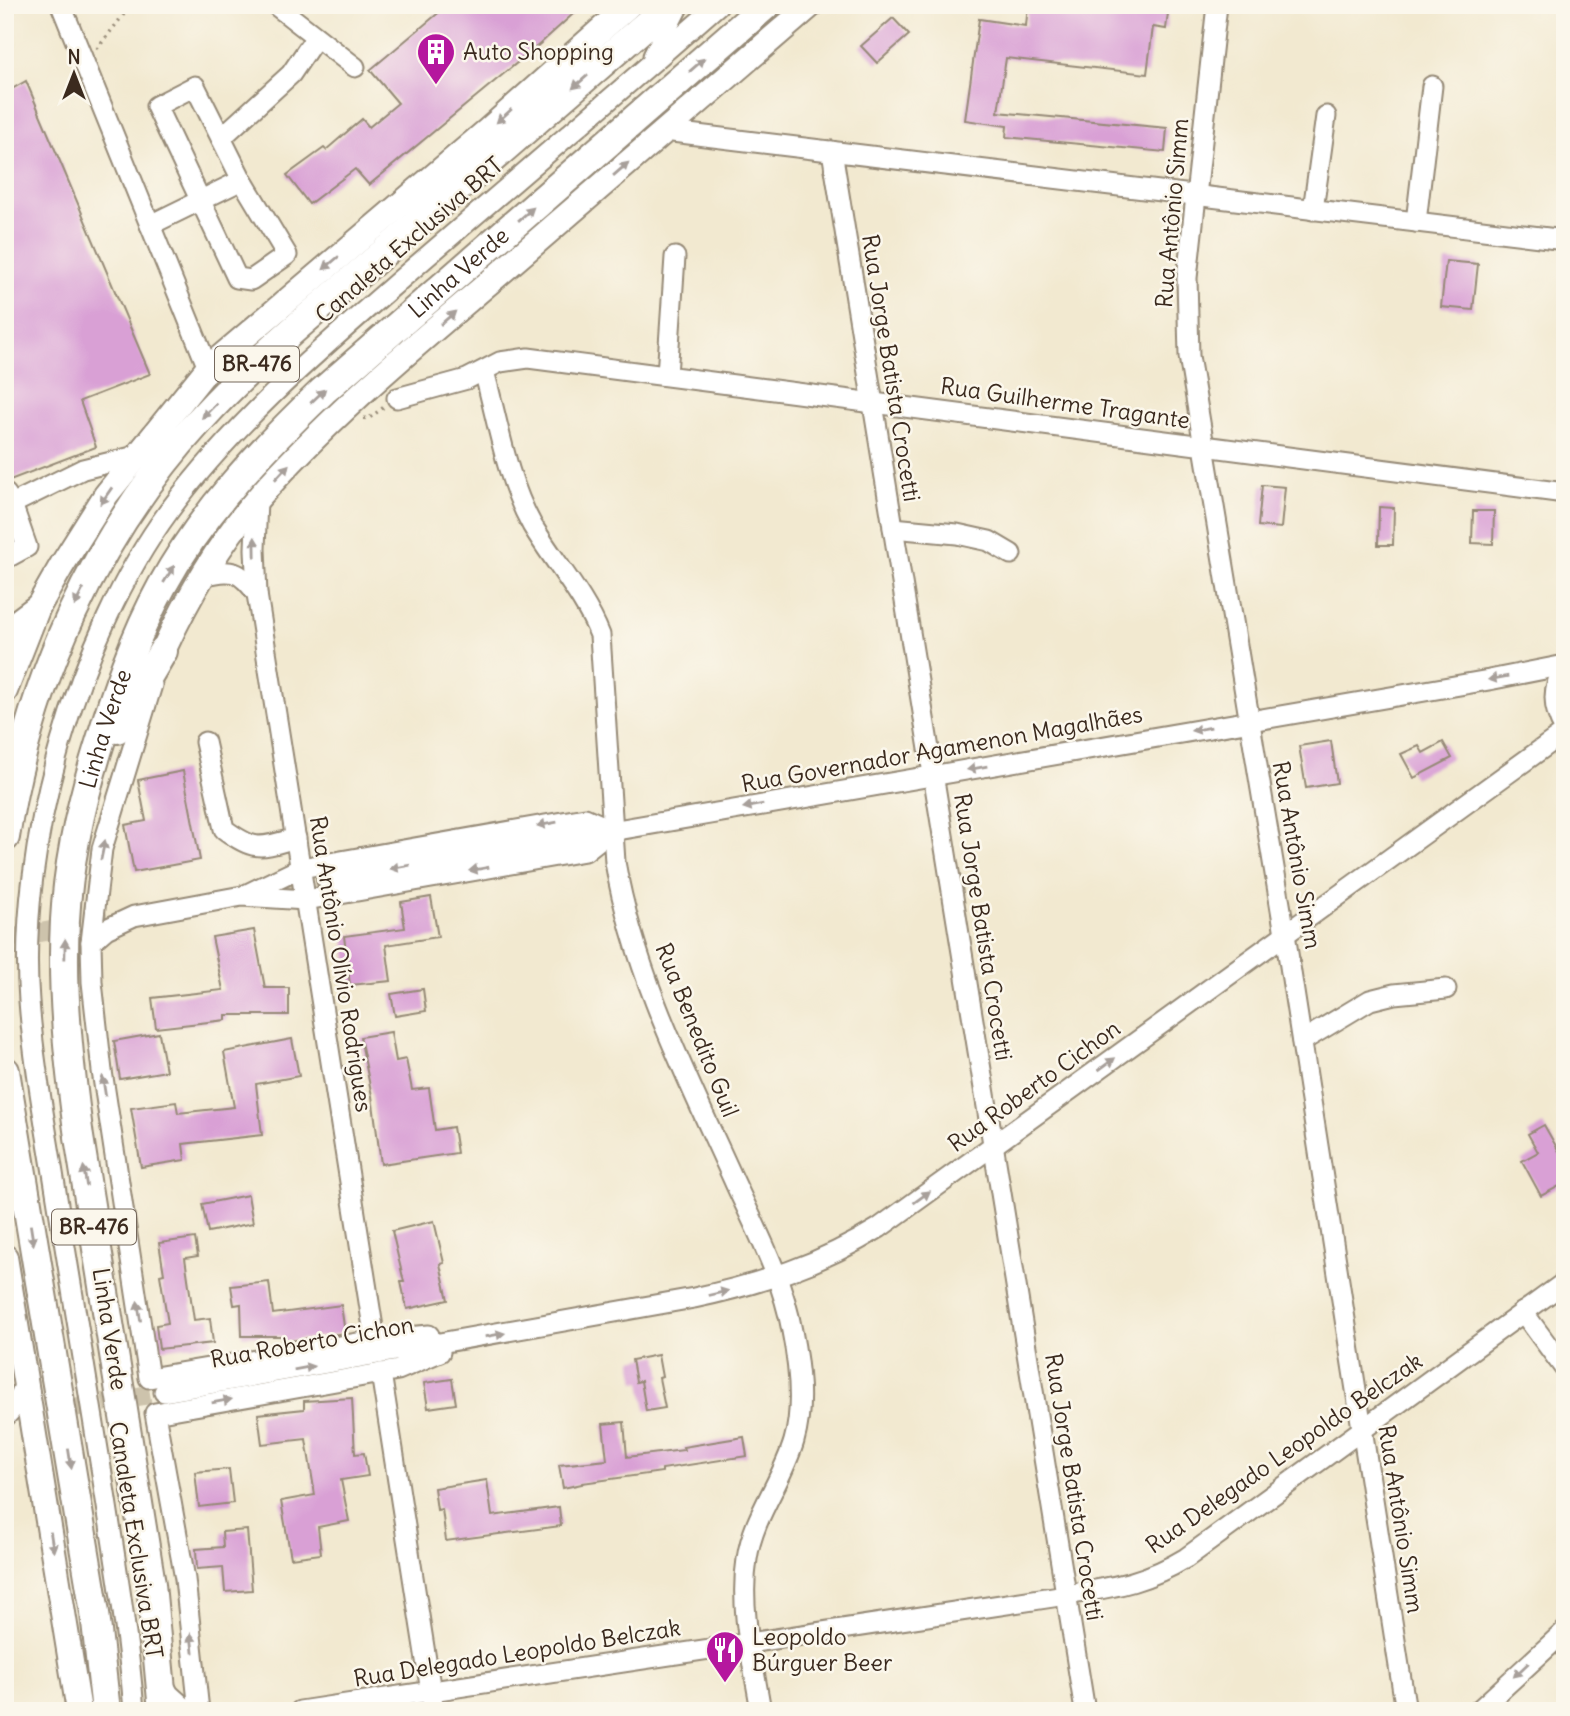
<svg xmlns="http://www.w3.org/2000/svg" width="1570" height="1716" font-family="Delius,sans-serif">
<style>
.building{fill:#d9a0d5}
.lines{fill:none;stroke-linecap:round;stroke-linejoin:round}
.minor-tunnel{stroke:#cdc3ac;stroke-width:19;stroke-dasharray:19 10;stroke-linecap:butt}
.minor-casing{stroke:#968a77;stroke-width:23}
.major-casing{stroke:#968a77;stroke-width:28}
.highway-casing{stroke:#968a77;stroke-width:32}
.path{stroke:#968a77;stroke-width:3.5;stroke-dasharray:2 5;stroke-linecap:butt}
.minor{stroke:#fff;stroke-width:19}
.major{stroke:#fff;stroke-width:24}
.highway{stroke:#fff;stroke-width:28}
.oneway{fill:#a79f9a}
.labels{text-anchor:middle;stroke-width:5;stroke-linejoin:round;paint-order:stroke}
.shield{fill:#fbf7ec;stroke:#75685c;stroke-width:2}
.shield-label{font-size:21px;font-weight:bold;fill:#3b2a1e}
.poi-label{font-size:23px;fill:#3b2a1e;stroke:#fbf7ec;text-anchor:start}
.street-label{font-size:23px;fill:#3b2a1e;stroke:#fbf7ec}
</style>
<rect width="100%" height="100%" fill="#fbf7ec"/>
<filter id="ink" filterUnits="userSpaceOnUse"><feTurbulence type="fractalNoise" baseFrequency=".0143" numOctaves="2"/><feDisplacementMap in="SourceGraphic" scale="14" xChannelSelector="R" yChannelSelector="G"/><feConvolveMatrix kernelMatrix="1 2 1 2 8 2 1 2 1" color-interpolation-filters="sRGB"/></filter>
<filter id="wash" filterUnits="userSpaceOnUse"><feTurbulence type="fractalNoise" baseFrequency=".00686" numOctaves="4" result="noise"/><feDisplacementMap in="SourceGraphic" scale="28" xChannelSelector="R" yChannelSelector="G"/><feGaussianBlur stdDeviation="1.57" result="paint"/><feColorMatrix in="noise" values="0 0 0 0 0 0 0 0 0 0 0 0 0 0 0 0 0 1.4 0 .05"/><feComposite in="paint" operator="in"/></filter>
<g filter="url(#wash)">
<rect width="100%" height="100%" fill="#f2e9d0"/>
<g id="blocks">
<g class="building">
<polygon points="448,5 583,5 541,43 369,185 355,169 309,204 287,175 324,148 326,150 362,119 369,127 398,103 370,70"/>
<polygon points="1028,5 1169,5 1166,29 1153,27 1147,74 1006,58 998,112 1167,128 1165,152 1006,137 1007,126 965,120 979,19 1026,26"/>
<polygon points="893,18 909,35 877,63 861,46"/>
<polygon points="26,81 150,374 80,401 96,447 10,480 5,469 5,93"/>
<polygon points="1446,261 1478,264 1473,310 1441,307"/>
<polygon points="1262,485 1285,487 1281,528 1258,526"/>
<polygon points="1379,507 1394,508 1393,545 1378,545"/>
<polygon points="1473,511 1494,511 1493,544 1472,543"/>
<polygon points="1331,741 1337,783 1306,788 1299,746"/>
<polygon points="1443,742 1452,758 1414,778 1401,754 1419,746 1423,753"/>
<polygon points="183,771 200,860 134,872 125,825 146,821 138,780"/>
<polygon points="431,897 438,937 386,945 391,981 350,985 344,936 405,928 401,902"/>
<polygon points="254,930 265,988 289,988 289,1015 226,1015 226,1020 156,1028 152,998 223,990 212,937"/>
<polygon points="423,989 426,1011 395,1016 391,994"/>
<polygon points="391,1032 396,1061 406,1059 412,1090 429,1088 435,1130 453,1127 457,1153 381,1164 372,1096 360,1037"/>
<polygon points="159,1033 166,1071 120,1079 114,1041"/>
<polygon points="292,1039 299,1076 256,1084 262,1135 183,1144 185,1160 141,1167 131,1108 176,1102 178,1113 234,1107 224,1052"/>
<polygon points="1544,1125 1565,1162 1565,1183 1541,1196 1522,1161 1538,1152 1528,1134"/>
<polygon points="248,1195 253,1223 208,1232 202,1204"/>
<polygon points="434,1221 444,1263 440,1264 448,1300 407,1309 401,1282 404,1282 392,1231"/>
<polygon points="195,1238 198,1256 185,1258 194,1320 210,1318 213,1343 159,1349 156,1325 168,1323 160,1275 164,1274 159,1243"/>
<polygon points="269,1282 273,1314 341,1305 345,1333 283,1342 282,1336 242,1336 241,1304 234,1305 231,1286"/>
<polygon points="658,1355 662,1377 659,1378 665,1408 646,1411 641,1381 636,1382 632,1360"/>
<polygon points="452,1379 456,1404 428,1408 424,1383"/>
<polygon points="352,1398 355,1454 364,1453 368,1476 341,1480 349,1521 318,1527 321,1554 291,1558 281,1501 315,1495 306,1439 262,1444 258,1414 304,1409 304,1401"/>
<polygon points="624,1422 627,1457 684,1450 683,1447 744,1437 747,1456 662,1469 662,1472 582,1483 582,1484 563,1488 559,1465 607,1460 603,1424"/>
<polygon points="229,1469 233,1503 199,1507 195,1472"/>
<polygon points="487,1480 492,1516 559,1507 561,1526 446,1541 442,1509 437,1510 434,1488"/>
<polygon points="247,1530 252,1590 225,1592 223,1567 197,1569 196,1549 223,1547 222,1532"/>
</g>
</g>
</g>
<g filter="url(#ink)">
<use href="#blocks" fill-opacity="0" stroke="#968a77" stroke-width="2"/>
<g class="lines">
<g class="minor-tunnel">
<polyline points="258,893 327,880"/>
<polyline points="5,939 108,920"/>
<polyline points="17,1417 164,1392"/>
</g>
<defs>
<g id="minor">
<polyline points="61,5 208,368"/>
<polyline points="1217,5 1187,278 1189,356 1285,934 1406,1711"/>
<polyline points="278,7 355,67"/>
<polyline points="653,56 679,5"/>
<polygon points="195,86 242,180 287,255 251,280 237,278 156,106"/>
<polyline points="664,131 1565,240"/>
<polyline points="221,138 291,74 316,37"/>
<polyline points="832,151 1085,1711"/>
<polyline points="1313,210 1326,116"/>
<polyline points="1416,222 1432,86"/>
<polyline points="150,225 242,180"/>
<path d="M484 371C498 422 506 478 532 525 554 562 584 595 600 635L615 862C635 976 688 1079 735 1183 757 1231 783 1279 792 1331 799 1366 804 1406 794 1441 782 1482 753 1516 747 1559 739 1609 753 1661 761 1711"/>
<polyline points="667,375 675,257"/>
<polyline points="397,398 467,379 500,362 528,358 1565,493"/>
<polyline points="257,500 255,549 257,594 375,1340"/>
<polyline points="12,504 83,469 136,456"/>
<polyline points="893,528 957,534 989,541 1011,554"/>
<polyline points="5,559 27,547 12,504 6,494"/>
<path d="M203 576C231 568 240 570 257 594"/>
<path d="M1565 667C1551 688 1552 708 1565 730"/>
<polyline points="152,685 102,849 91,942 92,982 102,1071 149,1378 375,1340 429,1335"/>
<path d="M205 742 224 829C255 852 260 848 296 838"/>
<polyline points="327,880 1489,680 1565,665"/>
<polyline points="245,895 301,868 585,818 612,830"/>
<polyline points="91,942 106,929 134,916 242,896 306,900 585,851 609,832"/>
<polyline points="1302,1041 1370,1000 1394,994 1446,989"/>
<polyline points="1523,1312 1565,1369"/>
<polyline points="381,1373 434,1711"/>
<path d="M164 1392 694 1298C760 1284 821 1264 879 1228L1565 732"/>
<polyline points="5,1417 17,1404 25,1383"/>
<polyline points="161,1680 169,1694 188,1711"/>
<path d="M134 1711C128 1631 114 1553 102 1474 87 1382 72 1290 57 1198 47 1133 34 1067 29 1001 17 847 77 636 169 511 238 417 329 342 416 266 517 179 618 93 718 5"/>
<polyline points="199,1711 185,1579 155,1413 398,1370 440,1352"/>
<path d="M300 1711 1066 1595C1113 1587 1145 1583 1186 1558L1565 1282"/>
<polyline points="1478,1711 1565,1631"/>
</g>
<g id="major">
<polyline points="5,631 37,607"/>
<path d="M163 651C188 597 219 543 258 498 332 413 421 341 506 268 608 180 709 93 811 5"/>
<polyline points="5,691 38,607 62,565 106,495 208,368 486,132 629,5"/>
<polyline points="5,1257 79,1711"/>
</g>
<g id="highway">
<polyline points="117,729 163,651"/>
<path d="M5 837C29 682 94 536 200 420 259 355 329 300 395 243 486 163 578 84 669 5"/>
<polyline points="5,1071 95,1613 106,1711"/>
<path id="s1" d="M163 1711 151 1584 79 1137C69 1065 61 993 65 920 68 862 81 804 98 749 115 693 134 637 162 586 203 511 262 449 323 391L766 5"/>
</g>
</defs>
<use href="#minor" class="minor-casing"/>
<use href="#major" class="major-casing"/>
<use href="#highway" class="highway-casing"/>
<g class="path">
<polyline points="97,49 131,5"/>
<polyline points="364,418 368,419 384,407"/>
</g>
<use href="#minor" class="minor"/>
<use href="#major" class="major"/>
<use href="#highway" class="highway"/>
</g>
<defs><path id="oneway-solid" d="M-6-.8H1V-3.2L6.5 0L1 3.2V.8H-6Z" transform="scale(1.75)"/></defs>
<g class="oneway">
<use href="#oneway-solid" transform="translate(697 65) rotate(-41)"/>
<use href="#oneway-solid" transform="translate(580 82) rotate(139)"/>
<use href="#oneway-solid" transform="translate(504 116) rotate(138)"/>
<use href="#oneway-solid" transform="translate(621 169) rotate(-41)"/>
<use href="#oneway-solid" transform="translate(526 214) rotate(-41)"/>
<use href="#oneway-solid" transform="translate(331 263) rotate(140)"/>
<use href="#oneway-solid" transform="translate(448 318) rotate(-41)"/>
<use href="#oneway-solid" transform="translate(318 396) rotate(-43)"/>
<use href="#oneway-solid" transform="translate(209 411) rotate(135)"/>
<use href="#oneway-solid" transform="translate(282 472) rotate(-47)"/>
<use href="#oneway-solid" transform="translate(106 496) rotate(125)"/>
<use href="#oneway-solid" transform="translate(255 547) rotate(-91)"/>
<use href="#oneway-solid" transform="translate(169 574) rotate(-58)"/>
<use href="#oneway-solid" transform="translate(79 597) rotate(117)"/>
<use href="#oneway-solid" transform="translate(1498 678) rotate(170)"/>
<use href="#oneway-solid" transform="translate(1201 729) rotate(170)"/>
<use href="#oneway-solid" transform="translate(977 768) rotate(170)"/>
<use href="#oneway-solid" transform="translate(753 806) rotate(170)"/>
<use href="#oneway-solid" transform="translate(547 824) rotate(170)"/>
<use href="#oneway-solid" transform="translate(103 850) rotate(-78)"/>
<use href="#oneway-solid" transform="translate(400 867) rotate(170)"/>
<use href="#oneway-solid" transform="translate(479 869) rotate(170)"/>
<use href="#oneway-solid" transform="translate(65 949) rotate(-89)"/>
<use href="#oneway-solid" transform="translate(1107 1064) rotate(-36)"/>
<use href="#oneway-solid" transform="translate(104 1086) rotate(-99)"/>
<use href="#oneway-solid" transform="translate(85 1176) rotate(-99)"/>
<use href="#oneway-solid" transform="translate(922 1197) rotate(-36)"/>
<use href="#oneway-solid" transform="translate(32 1235) rotate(81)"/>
<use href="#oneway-solid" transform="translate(719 1293) rotate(-13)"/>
<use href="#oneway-solid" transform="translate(139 1311) rotate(-99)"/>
<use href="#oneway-solid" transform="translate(495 1335) rotate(-10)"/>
<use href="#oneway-solid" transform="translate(304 1368) rotate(-10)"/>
<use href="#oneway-solid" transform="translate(222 1401) rotate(-10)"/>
<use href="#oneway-solid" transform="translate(70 1459) rotate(81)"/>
<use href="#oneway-solid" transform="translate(52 1542) rotate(81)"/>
<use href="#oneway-solid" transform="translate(192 1643) rotate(-96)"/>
<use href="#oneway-solid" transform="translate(1521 1670) rotate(137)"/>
</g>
</g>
<defs>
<symbol id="building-pin" viewBox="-11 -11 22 30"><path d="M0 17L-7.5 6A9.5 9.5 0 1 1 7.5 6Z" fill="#b5179e" stroke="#fbf7ec"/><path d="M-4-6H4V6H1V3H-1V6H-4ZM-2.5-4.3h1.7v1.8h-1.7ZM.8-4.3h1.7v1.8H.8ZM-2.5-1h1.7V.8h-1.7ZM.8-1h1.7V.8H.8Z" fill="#fff"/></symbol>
<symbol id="restaurant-pin" viewBox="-11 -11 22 30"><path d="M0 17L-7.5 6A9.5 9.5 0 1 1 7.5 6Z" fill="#b5179e" stroke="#fbf7ec"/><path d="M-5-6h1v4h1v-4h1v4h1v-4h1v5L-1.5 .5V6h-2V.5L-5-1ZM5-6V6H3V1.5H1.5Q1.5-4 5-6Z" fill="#fff"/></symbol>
</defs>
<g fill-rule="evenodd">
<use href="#building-pin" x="414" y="30" width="44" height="60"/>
<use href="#restaurant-pin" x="703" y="1628" width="44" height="60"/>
</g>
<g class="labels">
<g class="shield">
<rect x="215" y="346.5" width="84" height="35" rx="5"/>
<rect x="52" y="1209.5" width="84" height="35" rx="5"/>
</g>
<g class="shield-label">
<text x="257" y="371">BR-476</text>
<text x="94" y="1234">BR-476</text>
</g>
<g class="poi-label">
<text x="463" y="60">Auto Shopping</text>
<text x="752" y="1645">Leopoldo<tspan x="752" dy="26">Búrguer Beer</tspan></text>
</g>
<g class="street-label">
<text transform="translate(1172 213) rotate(-85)" y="8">Rua Antônio Simm</text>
<text transform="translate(409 240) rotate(-41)" y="8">Canaleta Exclusiva BRT</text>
<text dy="8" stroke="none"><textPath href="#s1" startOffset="1582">Linha Verde</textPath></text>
<text transform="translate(891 368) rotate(81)" y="8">Rua Jorge Batista Crocetti</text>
<text transform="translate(1065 403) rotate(8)" y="8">Rua Guilherme Tragante</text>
<text dy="8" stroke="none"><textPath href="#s1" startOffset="994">Linha Verde</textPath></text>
<text transform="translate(942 749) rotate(-10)" y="8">Rua Governador Agamenon Magalhães</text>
<text transform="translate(1297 855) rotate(80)" y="8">Rua Antônio Simm</text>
<text transform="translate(983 927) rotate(81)" y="8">Rua Jorge Batista Crocetti</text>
<text transform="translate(341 964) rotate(81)" y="8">Rua Antônio Olívio Rodrigues</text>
<text transform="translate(697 1030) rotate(68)" y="8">Rua Benedito Guil</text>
<text transform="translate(1034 1086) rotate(-36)" y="8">Rua Roberto Cichon</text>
<text transform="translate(110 1329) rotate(81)" y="8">Linha Verde</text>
<text transform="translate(312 1342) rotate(-10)" y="8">Rua Roberto Cichon</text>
<text transform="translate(1284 1453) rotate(-35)" y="8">Rua Delegado Leopoldo Belczak</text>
<text transform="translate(1074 1487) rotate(81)" y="8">Rua Jorge Batista Crocetti</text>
<text transform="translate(1401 1519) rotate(81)" y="8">Rua Antônio Simm</text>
<text transform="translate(136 1540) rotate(81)" y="8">Canaleta Exclusiva BRT</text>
<text transform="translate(517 1653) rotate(-9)" y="8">Rua Delegado Leopoldo Belczak</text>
</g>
</g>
<rect width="1570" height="1716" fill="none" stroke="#fbf7ec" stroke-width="28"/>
<g transform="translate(74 74)" stroke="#fbf7ec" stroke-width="5" paint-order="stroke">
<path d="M0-5L12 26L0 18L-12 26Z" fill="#3b2a1e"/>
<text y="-10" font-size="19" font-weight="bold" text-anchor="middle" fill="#3b2a1e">N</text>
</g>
</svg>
